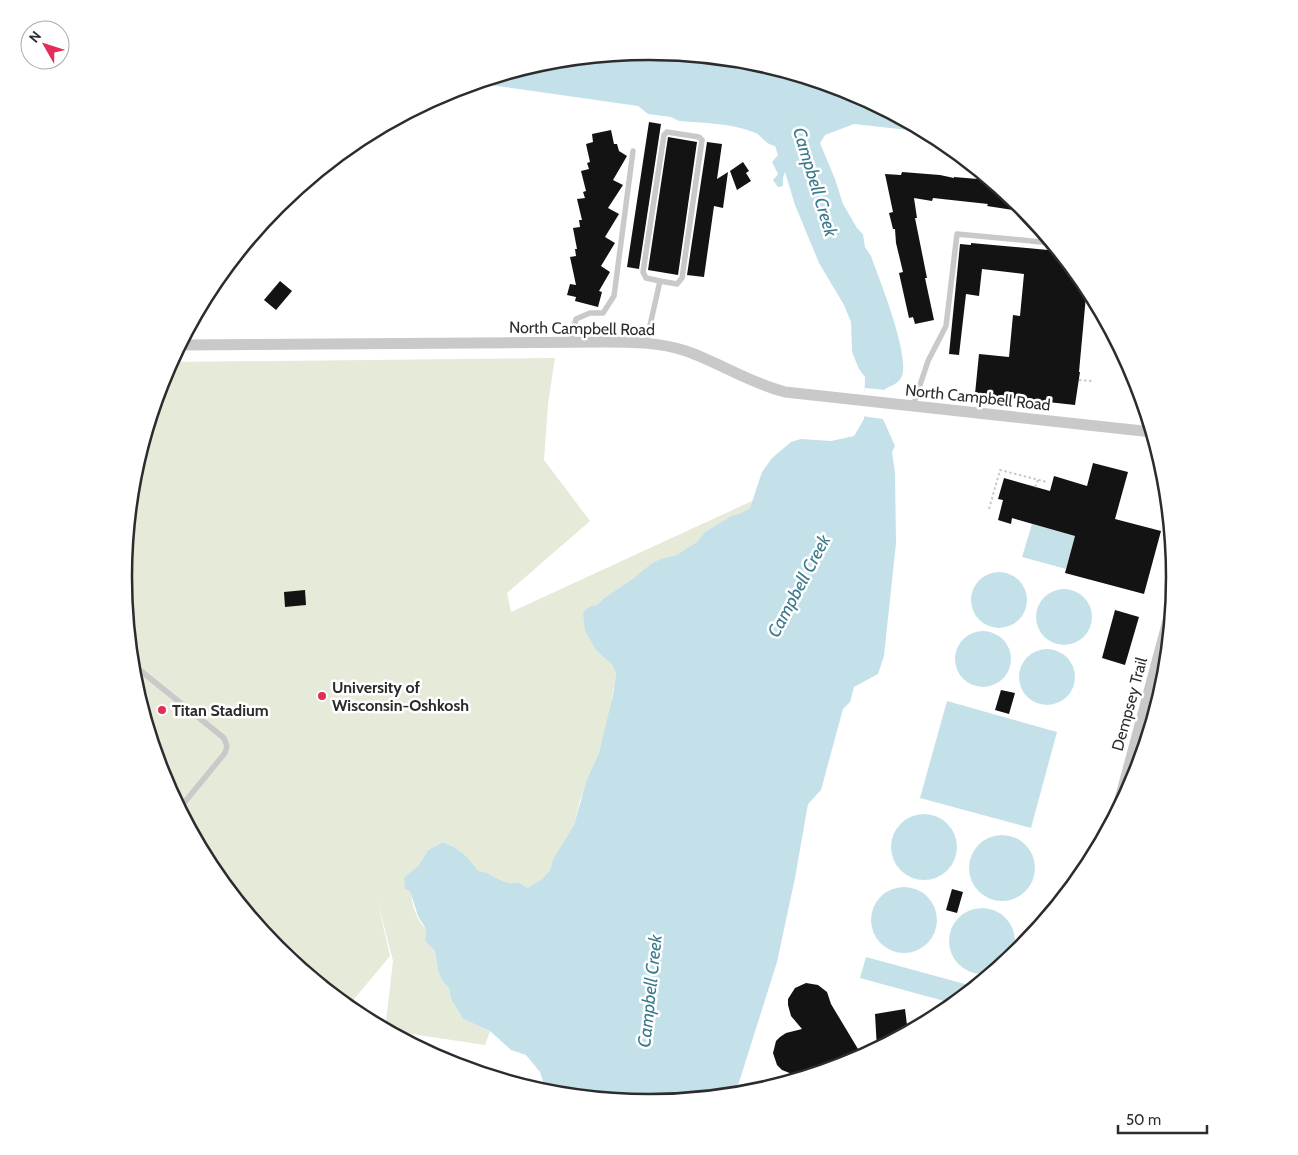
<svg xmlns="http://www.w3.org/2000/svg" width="1298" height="1155" font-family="Cabin,sans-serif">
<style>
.green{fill:#e5ead9}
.water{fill:#c4e1ea}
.pier{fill:#fff}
.building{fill:#131313}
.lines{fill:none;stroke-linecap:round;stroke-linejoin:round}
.path{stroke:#c9c9c9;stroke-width:2;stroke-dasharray:2.5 2.5;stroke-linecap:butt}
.service{stroke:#c9c9c9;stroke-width:5.5}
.minor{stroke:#c9c9c9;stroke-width:11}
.poi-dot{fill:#e32d57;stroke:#fff;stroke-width:2}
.labels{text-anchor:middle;stroke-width:5;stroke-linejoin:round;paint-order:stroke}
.street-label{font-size:16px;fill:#2c2c2c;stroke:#fff}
.poi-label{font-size:16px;font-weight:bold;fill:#2c2c2c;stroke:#fff;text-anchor:start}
.water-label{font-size:18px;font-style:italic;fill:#3b7a8c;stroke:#fff}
.rim{fill:none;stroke:#2c2c2c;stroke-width:2.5}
</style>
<rect width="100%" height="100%" fill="#fff"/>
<path class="green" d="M555 358 548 404 544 460 590 521 507 593 511 612 752 501 750 508 739 514 733 515 706 531 697 542 687 550 634 578 604 598 597 605 585 631 596 650 612 665 616 673 609 716 599 753 587 779 584 790 580 800 574 825 553 859 550 870 542 879 528 888 518 882C504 888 492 871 478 871 470 858 458 847 443 842L428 850 418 866 410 874C410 893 412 915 426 929L425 941 435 951 438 971 443 982 449 988 451 999 463 1019 490 1031 485 1045 385 1030 393 961 377 899 390 956 355 998 352 1011 277 949 211 870 163 779 133 680 123 577 133 475 163 376 170 362Z"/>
<g class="water">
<path d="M649 51 752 61 851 91 926 132 854 124 825 135 820 143 835 179 843 204 857 228 863 234 865 247 871 256C879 279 912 359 901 378 898 384 890 386 885 389L883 419 895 446 892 452 895 473 896 543 884 656 878 674 854 687 850 702 843 709 821 790 808 804 795 878 777 962 735 1095 649 1104 547 1094 540 1072 526 1055 511 1050 490 1031 463 1019 451 999 449 988 443 982 438 971 435 951 425 941 426 929 418 916 410 891 405 889 404 878 418 866 428 850 443 842C458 847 470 858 478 871 492 871 504 888 518 882L528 888 542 879 550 870 553 859 574 825 587 779 599 753 613 695 616 673 612 665 596 650 590 640 585 631 583 612 591 606 597 605 604 598 634 578 651 564 661 559 677 555 697 542 706 531 733 515 739 514 750 508 762 472 772 458 791 442 801 439 831 441 854 436 864 419 865 377 859 369 852 352 851 322 844 305 819 263 795 205 785 172 783 178V186L778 187 773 180 778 174 772 162 778 155 775 146C762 143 763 135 753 132 730 123 703 123 679 121L671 117 648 114 638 106 476 83 547 61Z"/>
<polygon points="1032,524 1075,536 1066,569 1022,557"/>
<circle cx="999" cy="600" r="28"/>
<circle cx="1064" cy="617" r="28"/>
<circle cx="983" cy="659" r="28"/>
<circle cx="1047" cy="677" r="28"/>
<polygon points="947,701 1057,732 1031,828 920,798"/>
<circle cx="924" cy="847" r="33"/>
<circle cx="1002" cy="868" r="33"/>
<circle cx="904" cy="920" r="33"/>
<circle cx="982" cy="941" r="33"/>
<polygon points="866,957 976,987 955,1004 860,978"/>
</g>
<polygon class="pier" points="865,388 886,390 883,419 862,416"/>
<g class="building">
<polygon points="649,122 661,124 639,269 627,267"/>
<polygon points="611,130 614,144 617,144 619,151 627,156 613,180 623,185 608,208 619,214 605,237 615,243 601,266 610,272 599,291 602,292 598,307 575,301 576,297 567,295 570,284 576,285 570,257 576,256 575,249 577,249 573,228 580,227 579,220 582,220 577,199 585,198 583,192 586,191 581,171 589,169 587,163 590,162 586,144 593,142 592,134"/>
<polygon points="668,137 697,142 678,275 648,270"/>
<polygon points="707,142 722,144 717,179 728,172 723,208 714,206 704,277 687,275"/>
<polygon points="743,162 749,171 746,173 751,181 737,190 730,171"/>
<polygon points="902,172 940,175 954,178 954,177 990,180 1021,206 1027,212 987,206 988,204 933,198 932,201 914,198 917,218 915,218 927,278 925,278 934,320 915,324 913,317 909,318 899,273 903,272 896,243 895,229 893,229 889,213 893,212 885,174 901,175"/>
<polygon points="971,243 1059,251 1087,285 1079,372 1080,372 1075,405 975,394 979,354 1009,357 1013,315 1020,316 1024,274 982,269 979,296 966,294 959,355 949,354 960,244 971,245"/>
<polygon points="280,281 292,291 276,310 264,300"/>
<polygon points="1093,463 1128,472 1115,519 1161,531 1144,594 1065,573 1075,536 1012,518 1011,524 998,520 1003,500 998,499 1004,478 1050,491 1054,476 1087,486"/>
<polygon points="305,590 306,605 285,607 284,592"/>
<polygon points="1115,610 1139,617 1125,665 1102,658"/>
<polygon points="1001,690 1015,693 1009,714 995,710"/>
<polygon points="952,889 963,892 957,913 946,910"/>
<polygon points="806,983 818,985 827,992 831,1004 858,1049 864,1056 850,1064 807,1077 792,1074 782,1070 777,1065 773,1053 776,1041 780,1037 786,1033 802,1029 791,1016 788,1005 788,999 795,988"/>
<polygon points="905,1009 908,1033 877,1049 875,1014"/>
</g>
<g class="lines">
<g class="path">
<polyline points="1079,380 1092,381"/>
<polyline points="1035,487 1038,480"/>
<polyline points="989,509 1000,470 1047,482"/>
</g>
<g class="service">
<polyline points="570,342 576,319 590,313 603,313 614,296 633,151"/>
<polyline points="646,343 660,281 646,278 643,272 664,135 667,132 699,137 702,140 682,278 677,284 660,281"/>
<polyline points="913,406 928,361 946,326 957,234 1052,243"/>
<polyline points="1168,504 1166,507 1168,508"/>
<polyline points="131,663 224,738 227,746 225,753 179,809"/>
</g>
<g class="minor">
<path d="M179 345 603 342C631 342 659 342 686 351 720 363 750 383 785 392L1152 432"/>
<polyline points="1116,814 1173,602"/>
</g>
</g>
<g class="poi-dot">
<circle cx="322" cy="696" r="5"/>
<circle cx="162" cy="710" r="5"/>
</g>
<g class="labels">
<g class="street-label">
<text transform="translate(582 328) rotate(1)" y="6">North Campbell Road</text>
<text transform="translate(978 397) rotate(6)" y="6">North Campbell Road</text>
<text transform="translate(1129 704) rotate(-75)" y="6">Dempsey Trail</text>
</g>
<g class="poi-label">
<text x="332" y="693">University of<tspan x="332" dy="18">Wisconsin-Oshkosh</tspan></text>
<text x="172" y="716">Titan Stadium</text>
</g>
<g class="water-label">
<text transform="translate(815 182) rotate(73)" y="6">Campbell Creek</text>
<text transform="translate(799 586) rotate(-62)" y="6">Campbell Creek</text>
<text transform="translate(650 991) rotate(-84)" y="6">Campbell Creek</text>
</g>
</g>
<path d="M0 0H1298V1155H0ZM132 577a517 517 0 1 1 1034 0a517 517 0 1 1-1034 0Z" fill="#fff" fill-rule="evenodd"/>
<path class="rim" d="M132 577a517 517 0 1 1 1034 0a517 517 0 1 1-1034 0Z"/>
<g transform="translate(45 45) rotate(309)"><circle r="24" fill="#ffffff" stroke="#ababab"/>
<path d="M0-4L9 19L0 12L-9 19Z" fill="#e32d57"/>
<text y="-8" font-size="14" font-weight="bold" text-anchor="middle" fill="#2c2c2c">N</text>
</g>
<path d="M1118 1125v8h89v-8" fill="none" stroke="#2c2c2c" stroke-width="2.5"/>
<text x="1126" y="1125" font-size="15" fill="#2c2c2c" stroke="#ffffff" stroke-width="4" paint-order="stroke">50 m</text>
</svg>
